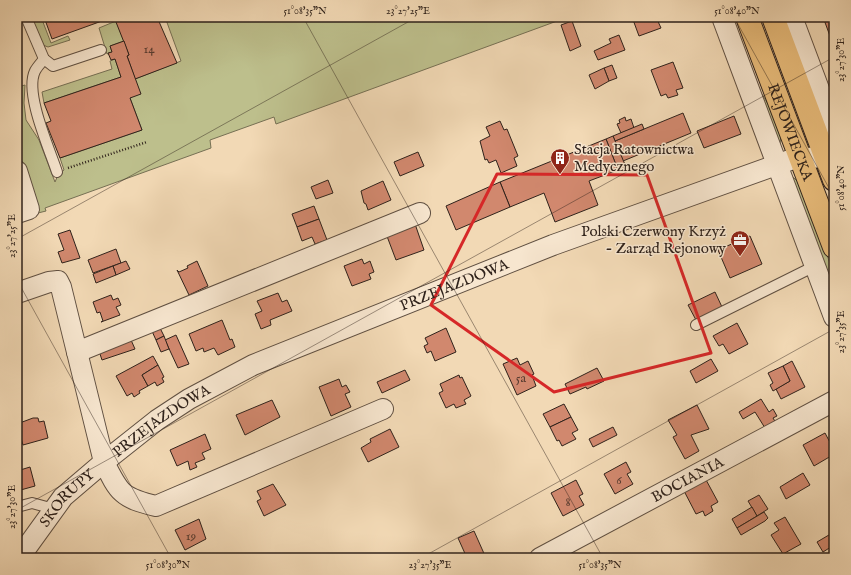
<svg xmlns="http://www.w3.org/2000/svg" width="851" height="575" font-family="'IM FELL English',serif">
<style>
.green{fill:#bdbf8c;stroke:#767054}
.building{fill:#d1886e;stroke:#2f221b}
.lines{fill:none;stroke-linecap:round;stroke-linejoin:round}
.service-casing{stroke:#605042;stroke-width:12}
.minor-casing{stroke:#605042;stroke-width:22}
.trunk-casing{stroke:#2f221b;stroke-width:24}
.path{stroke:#2f221b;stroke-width:2.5;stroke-dasharray:1 2;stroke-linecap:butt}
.service{stroke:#f7e6cf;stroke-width:10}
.minor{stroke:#f7e6cf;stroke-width:20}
.trunk{stroke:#e9bc7a;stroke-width:22}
.marked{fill:none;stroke:#d62828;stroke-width:3;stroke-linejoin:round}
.ticks{fill:none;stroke:#2f221b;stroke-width:1;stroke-opacity:0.45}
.labels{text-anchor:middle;stroke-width:3;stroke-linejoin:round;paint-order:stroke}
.number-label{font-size:13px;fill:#583c30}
.street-label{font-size:15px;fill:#2f221b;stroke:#f7e6cf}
.poi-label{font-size:15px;fill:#2f221b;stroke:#f7e6cf;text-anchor:start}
.neatline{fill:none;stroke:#2f221b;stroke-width:1.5}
.ticks-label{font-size:10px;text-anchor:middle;fill:#2f221b}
</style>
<rect width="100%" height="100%" fill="#f2d9b5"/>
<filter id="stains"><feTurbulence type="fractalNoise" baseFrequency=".005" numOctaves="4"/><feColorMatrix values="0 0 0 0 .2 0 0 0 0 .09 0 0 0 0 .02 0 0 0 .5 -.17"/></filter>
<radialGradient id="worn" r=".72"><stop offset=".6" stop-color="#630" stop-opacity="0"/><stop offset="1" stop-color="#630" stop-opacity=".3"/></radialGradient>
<g class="green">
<polygon points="31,17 41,17 51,43 68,36 70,40 48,47 43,45"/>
<polygon points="165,17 568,17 276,124 274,117 210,140 211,148 45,208 46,211 38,213 17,146 17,86 18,87 25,85 24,103 26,120 39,140 55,182 58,175 64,170 60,158 142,130 130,98 135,79 181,61"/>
<polygon points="116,21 124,41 110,46 112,52 107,54 99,28"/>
<polygon points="115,59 121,77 44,103 42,92 112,69 110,61"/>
<path d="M754 82C763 96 787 129 779 146Z"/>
<polygon points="791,175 798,182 804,193 834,274 834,303"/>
</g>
<g class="building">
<polygon points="44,17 113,17 52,39"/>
<polygon points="114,17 157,17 177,63 135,79 127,56 129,55"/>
<polygon points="632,17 656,17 661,28 639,36"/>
<polygon points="823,17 834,17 834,34 830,36"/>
<polygon points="572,21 581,46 570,51 561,25"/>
<polygon points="619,35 625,50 598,60 594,51 611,43 609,39"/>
<polygon points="124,41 129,55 127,56 141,94 130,98 142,130 60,158 46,123 51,121 44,103 121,77 115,59 111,60 108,53 112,52 110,46"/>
<polygon points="673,62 683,88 676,90 678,95 668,98 666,94 661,96 651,70"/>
<polygon points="612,65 617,78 609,81 604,68"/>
<polygon points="604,68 609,81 595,89 589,75"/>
<polygon points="683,113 691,133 623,161 615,141"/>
<polygon points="734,116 741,134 704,148 697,131"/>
<polygon points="625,117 626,121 631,119 634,128 621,133 617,124 620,123 619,120"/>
<polygon points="500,121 504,130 507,129 518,156 514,158 517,166 501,173 496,160 489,163 487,159 485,160 480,141 490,136 486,127"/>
<polygon points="642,124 644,129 615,141 613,136"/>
<polygon points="613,136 626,167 618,170 606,139"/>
<polygon points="606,139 618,170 589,181 598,205 555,222 544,193 510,207 500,182"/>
<polygon points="418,152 424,166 400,176 394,162"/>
<polygon points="328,180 333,193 316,199 311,187"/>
<polygon points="383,181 391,200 368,210 366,204 364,203 361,191"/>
<polygon points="500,182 510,207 456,230 446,206"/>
<polygon points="314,206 319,219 297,227 292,214"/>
<polygon points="319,219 327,240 315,244 312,237 302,241 297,227"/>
<polygon points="414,221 424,250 396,260 385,231"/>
<polygon points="70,230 80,258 62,263 58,252 64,250 58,234"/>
<polygon points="750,236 762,264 730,278 718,250"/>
<polygon points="116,249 121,263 93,273 88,260"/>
<polygon points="362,259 364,264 370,261 374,272 369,274 371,279 352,286 344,266"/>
<polygon points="126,261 130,269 116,275 113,266"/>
<polygon points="197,261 208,286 189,295 177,270 179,272 188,268 187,266"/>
<polygon points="113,266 116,275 96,283 93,274"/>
<polygon points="715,292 722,307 696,320 688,305"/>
<polygon points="278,293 282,302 287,300 292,311 270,320 271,325 261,329 255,314 262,311 257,301"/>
<polygon points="111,295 113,300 118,298 121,305 116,307 120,315 101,322 103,321 100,312 97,313 93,302"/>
<polygon points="222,320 230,340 232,339 235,347 218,355 214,348 204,352 203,348 196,351 189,334"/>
<polygon points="737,323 748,344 729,354 723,344 719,346 713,336"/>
<polygon points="158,324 164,336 156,340 151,329"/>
<polygon points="446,328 456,352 435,361 431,351 427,353 424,346 428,344 425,338"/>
<polygon points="176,335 189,364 178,368 165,340"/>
<polygon points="164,336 169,349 161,352 156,340"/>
<polygon points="131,340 135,349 102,360 99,351"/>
<polygon points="153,356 158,365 142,375 148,386 139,391 140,393 134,397 132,393 127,396 116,376"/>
<polygon points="517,358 520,365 528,361 534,374 532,375 536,386 517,395 503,364"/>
<polygon points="711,359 718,371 696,383 690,371"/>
<polygon points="792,361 805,387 781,399 776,389 790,381 783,366"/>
<polygon points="158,365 164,377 162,378 164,382 157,386 155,382 148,386 142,375"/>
<polygon points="783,366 790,381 773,391 770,385 773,383 768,373"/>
<polygon points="597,368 604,381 587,389 586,387 570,394 565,384"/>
<polygon points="405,370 410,380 382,393 377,382"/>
<polygon points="459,375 460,378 462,377 471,396 464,400 466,404 456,408 454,404 446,408 439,393 443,391 440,384"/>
<polygon points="339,379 342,387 346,385 350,392 345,394 351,407 331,416 319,387"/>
<polygon points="761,399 769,412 773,409 777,416 773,418 776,423 765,428 755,412 743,419 739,412"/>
<polygon points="272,400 280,417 245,435 236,415"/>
<polygon points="564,404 571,417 550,427 543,414"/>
<polygon points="697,405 709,429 691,435 699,451 685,459 673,437 677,435 668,420"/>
<polygon points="571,417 578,430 572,433 576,439 562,446 559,440 557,441 550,427"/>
<polygon points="33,418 38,418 39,422 44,421 48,438 23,445 17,424"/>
<polygon points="613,427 617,435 593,447 589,439"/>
<polygon points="390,429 399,447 368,462 361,448 371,442 370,439"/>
<polygon points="825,433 834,450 830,453 831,456 814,466 803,445"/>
<polygon points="205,434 211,449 202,453 205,459 195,463 197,467 190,470 188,461 177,466 170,450"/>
<polygon points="626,462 631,472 627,474 633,484 615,494 604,474"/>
<polygon points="30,467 35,486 17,491 17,471"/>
<polygon points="803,473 810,485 786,499 780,487"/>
<polygon points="705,478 718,502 711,506 713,511 705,516 703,511 696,514 683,489"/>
<polygon points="576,480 583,494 579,496 584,505 563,516 551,493"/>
<polygon points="273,484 286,505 264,516 257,501 261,499 257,491"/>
<polygon points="759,495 768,509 757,516 748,501"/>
<polygon points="752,507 757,516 737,528 732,519"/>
<polygon points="834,510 834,519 830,512"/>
<polygon points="764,512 768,518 765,521 741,535 737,528"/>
<polygon points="785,517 801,544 783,554 771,535 779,530 774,523"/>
<polygon points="199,519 206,539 185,550 175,530"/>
<polygon points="474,531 486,558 467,558 458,538"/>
<polygon points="834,532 834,545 823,552 817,542"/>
</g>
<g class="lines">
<defs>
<g id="service">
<polyline points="26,17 44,59 53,66 101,50"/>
<path d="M44 59C41 63 37 67 35 71 24 93 50 150 57 172"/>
<polyline points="696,325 815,266"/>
<polyline points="17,507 32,503 54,509"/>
</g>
<g id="minor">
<polyline points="722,17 834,317"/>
<polyline points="792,17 834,129"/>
<polyline points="17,171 29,209 17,213"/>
<path d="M17 293 49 282 58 281 61 287 104 462C119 493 122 498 156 506L383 409"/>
<polyline points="77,352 420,213"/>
<path id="s1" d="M19 558 63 497 104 462 157 420 189 399 253 365 553 245 790 160 801 158 834 157"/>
<path id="s2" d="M540 558 834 401"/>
</g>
<g id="trunk">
<path id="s3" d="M747 17 834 247"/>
<polyline points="773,17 834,180"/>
</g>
</defs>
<use href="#service" class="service-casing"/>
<use href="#minor" class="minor-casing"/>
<use href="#trunk" class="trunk-casing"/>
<g class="path">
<polyline points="68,168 147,142"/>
<polyline points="830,334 834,344"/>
</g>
<use href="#service" class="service"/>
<use href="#minor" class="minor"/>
<use href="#trunk" class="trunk"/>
</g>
<path class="marked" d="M497 174 647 175 711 353 554 392 431 305Z"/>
<path class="ticks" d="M303 17 603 558M734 17 834 197M17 239 417 17M17 280 171 558M17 510 834 57M421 558 834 329"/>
<defs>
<symbol id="building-pin" viewBox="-11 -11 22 30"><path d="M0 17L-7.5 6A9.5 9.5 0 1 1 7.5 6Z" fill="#8f2418" stroke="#f7e6cf"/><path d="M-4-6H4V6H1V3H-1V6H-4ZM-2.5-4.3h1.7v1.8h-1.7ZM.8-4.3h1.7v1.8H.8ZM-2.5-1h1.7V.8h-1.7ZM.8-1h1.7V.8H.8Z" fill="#fff"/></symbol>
<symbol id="office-pin" viewBox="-11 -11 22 30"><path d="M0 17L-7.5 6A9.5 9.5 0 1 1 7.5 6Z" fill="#8f2418" stroke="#f7e6cf"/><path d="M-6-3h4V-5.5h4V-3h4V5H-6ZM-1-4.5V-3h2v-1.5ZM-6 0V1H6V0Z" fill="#fff"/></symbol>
</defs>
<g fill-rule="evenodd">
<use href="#building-pin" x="549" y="147" width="22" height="30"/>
<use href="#office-pin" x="729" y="229" width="22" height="30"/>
</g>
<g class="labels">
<g class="number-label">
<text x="149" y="53">14</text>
<text x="521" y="382">5a</text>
<text x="619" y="484">6</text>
<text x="568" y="506">8</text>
<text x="191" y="540">19</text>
</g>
<g class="street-label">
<text dy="5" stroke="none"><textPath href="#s3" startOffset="123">REJOWIECKA</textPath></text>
<text dy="5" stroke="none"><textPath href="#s1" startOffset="524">PRZEJAZDOWA</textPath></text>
<text dy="5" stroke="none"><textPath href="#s1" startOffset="200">PRZEJAZDOWA</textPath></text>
<text dy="5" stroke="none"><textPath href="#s2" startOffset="167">BOCIANIA</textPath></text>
<text dy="5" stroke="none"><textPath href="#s1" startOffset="77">SKORUPY</textPath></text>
</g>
<g class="poi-label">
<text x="574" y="154">Stacja Ratownictwa<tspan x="574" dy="17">Medycznego</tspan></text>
<text x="726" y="236" text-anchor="end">Polski Czerwony Krzyż<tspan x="726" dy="17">- Zarząd Rejonowy</tspan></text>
</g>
</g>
<rect width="851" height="575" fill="none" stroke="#f2d9b5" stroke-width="44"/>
<rect x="22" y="22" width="807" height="531" class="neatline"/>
<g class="ticks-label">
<text x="305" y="14">51°08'35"N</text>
<text x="408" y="14">23°27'25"E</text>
<text x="737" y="14">51°08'40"N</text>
<text transform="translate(840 60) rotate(-90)" y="4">23°27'30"E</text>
<text transform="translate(840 188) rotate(-90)" y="4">51°08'40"N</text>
<text transform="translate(11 236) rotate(-90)" y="4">23°27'25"E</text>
<text transform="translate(840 332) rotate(-90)" y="4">23°27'35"E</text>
<text transform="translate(11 507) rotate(-90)" y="4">23°27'30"E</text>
<text x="168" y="568">51°08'30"N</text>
<text x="430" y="568">23°27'35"E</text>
<text x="600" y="568">51°08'35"N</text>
</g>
<rect width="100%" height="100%" filter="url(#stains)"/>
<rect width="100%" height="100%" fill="url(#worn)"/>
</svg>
